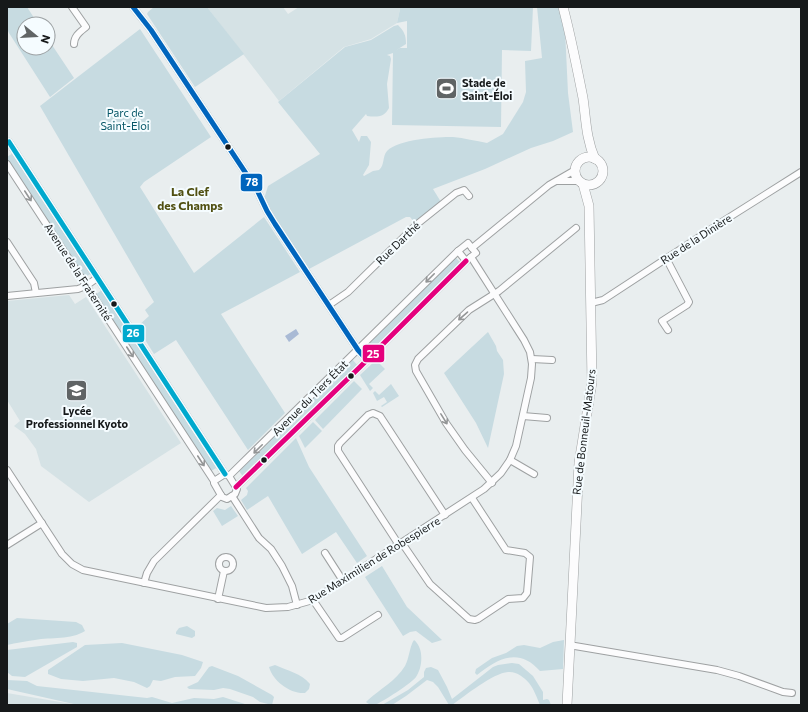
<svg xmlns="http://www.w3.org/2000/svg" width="808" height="712" font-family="Commissioner,sans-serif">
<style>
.built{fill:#d5e2e5}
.green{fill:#c7dbe1}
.water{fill:#a9bad5}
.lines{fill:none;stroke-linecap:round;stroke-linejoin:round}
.street-casing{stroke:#9ea1a2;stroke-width:8}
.secondary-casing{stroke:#9ea1a2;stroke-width:10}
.street{stroke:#fcfcfd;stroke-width:6}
.secondary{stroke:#fcfcfd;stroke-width:9}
.bus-1-casing{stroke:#f5fcff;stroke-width:8}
.bus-2-casing{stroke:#f5fcff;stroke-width:8}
.bus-3-casing{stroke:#f5fcff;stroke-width:8}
.bus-1{stroke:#e5007d;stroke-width:5}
.bus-2{stroke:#0065bd;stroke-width:5}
.bus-3{stroke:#00a9ce;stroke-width:5}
.oneway{stroke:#949697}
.bus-dot{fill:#16191a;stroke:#f5fcff;stroke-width:1.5}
.labels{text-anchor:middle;stroke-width:4;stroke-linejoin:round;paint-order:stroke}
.poi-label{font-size:11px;font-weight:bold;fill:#16191a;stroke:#f5fcff;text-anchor:start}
.park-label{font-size:11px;fill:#065667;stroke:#f5fcff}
.street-label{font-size:11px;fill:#16191a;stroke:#f5fcff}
.neighbourhood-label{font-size:12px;font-weight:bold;fill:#515012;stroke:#f5fcff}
.line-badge{stroke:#f5fcff;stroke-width:1.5}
.badge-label{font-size:11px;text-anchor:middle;font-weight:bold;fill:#fff}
</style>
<rect width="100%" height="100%" fill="#e9eeef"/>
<g class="built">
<polygon points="207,7 283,7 288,14 299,7 399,7 400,9 397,23 371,39 344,47 279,101"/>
<polygon points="69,295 75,304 86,297 181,443 89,502 41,466 36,449 25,434 14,426 20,421 7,400 7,301"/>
<polygon points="7,693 78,705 7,705"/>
</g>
<g class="green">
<polygon points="7,7 27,7 38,24 24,24 24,48 48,48 48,39 74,78 50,97 9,33 7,29"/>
<polygon points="154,7 207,7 244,54 195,87 147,14 148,12"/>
<path d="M399 7H533L531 51 502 50 501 127 392 125 393 53 387 55 390 56 391 59 387 84 389 108C384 118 376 117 367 116L366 114 352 130 359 142 361 136H367L371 142 369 165 363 175 364 176 373 171 379 170C385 165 382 157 387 151 399 139 437 137 453 137 464 138 476 141 487 143L503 134 523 102 526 92 525 61 542 58 537 7H559L565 30 568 93 573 132 553 141 531 148 485 169 433 189 441 202 415 223 410 217H406L309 269 270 211 264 199 268 186 320 154 278 102 345 47 371 40 394 26 398 25C404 31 406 35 406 44L395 51 400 48H407V21L397 23 400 9Z"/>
<polygon points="140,29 211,137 144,182 140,187 194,273 264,217 300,272 221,314 285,413 248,450 176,340 154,354 137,327 149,316 145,310 154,302 40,106"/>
<polygon points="13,153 92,273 84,278 7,160 7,157"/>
<polygon points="455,257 461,263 371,352 365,346"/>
<polygon points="102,290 218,467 211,471 95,295"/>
<polygon points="488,332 496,346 497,351 503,360 504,374 488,448 476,423 444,373"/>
<polygon points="352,359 358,366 244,478 239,471"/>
<polygon points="376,360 385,369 369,384 373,388 370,391 360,375"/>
<polygon points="354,381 362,389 323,429 315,420"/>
<polygon points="391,384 399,396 382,407 381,406 387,402 384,397 377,401 373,393 375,391 379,395"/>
<polygon points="313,422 322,431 305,448 299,436"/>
<polygon points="296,438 309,467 367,556 357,563 336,532 302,554 268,496 247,510 241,500 247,495 248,491 246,488"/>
<polygon points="231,506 238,516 222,526 213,511 217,508 225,510"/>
<polygon points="382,566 407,607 442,640 432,643 416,631 410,632 403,636 365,577"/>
<path d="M17 618 76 622 82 625 85 631C71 640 51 637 35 640 26 641 16 643 7 645V624Z"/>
<polygon points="187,626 195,631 195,636 192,638 176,634 176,632 179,628"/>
<path d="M414 640C424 648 423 667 416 677 412 683 382 702 375 705 371 706 369 704 366 702L368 700C380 689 396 681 405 666 409 659 410 645 414 640Z"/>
<path d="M564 640 563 669 540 671C519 647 498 658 477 675L475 673 476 669 492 658 506 653 517 646 524 645 540 648 553 642Z"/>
<polygon points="73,642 77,643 77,647 25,677 12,676 7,672 7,650"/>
<polygon points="122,643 182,655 203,662 201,668 195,676 175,677 161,681 153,680 150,686 147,688 134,682 114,678 83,681 61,679 48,674 48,670 85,645"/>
<path d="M512 663 519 664 533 676 543 692V700L547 699 549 700 551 705H540C537 698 534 689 529 683 524 677 516 671 508 672 493 673 465 696 452 705H449L438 687 433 682 427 680 406 696 392 705H382L408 690 424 677V672L426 668 431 667 438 670 447 687 452 699 493 667 498 665Z"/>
<path d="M275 665C288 671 301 673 310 684L309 689 305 693C290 694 273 681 269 667Z"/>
<polygon points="212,666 238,676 272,695 274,697 272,705 260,702 253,697 230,689 223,688 214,690 189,689 187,687 198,682 209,667"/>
<polygon points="7,680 27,681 37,686 147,698 152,697 172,703 194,698 214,699 223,697 248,705 78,705 7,689"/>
</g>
<polygon class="water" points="296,329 299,334 289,342 285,336"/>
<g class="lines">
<defs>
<g id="street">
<path d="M72 7 86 27C80 32 74 36 74 44"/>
<polyline points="133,7 151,30 257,190 267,211 275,224 358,350 367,360"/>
<polyline points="9,142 225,474"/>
<polyline points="7,164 214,481"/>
<polyline points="557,181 578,181"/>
<polyline points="7,242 34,283 36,293"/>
<polygon points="468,243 476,253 466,261 458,251"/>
<polyline points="472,248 549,185 575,170"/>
<polyline points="666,258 689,302 687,305 662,321 668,330"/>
<polyline points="7,296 78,289 86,286 97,278"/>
<polyline points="591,303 603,300 725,220 801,172"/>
<polyline points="329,305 348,292 416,225 456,193 464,190 469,196"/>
<polyline points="532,359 552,360"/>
<polyline points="523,416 547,418"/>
<polyline points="510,460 534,474"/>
<polyline points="7,470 62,554 72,564 83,570 266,608 288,607 313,600 484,489 501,473 510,460 516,446 531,378 532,364 530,352 524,340 471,257"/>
<polygon points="225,474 229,476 237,489 235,494 227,499 222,497 214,483 214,481"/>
<polyline points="229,476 458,251"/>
<polyline points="492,483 465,450 446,423 416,371 415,365 418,359 469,310 499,291 576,228"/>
<polyline points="236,487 360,367 466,261"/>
<polyline points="232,496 259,538 271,549 282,566 292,586 297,605"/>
<polyline points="402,543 430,584 469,619 475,620 478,619 508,599 523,598 527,593 530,557 525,553 506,550 472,498"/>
<polyline points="7,545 42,523"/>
<polyline points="399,545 338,451 338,446 340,443 368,415 373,413 380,416 445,515"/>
<polyline points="325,553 343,581"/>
<circle cx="226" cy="564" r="7"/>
<polyline points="144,583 147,573 154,561 221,495"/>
<polyline points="218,599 224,571"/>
<polyline points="313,600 339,638 342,638 378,615"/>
<polyline points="569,645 717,670 739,676 783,692 792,693"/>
</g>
<g id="secondary">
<path d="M563 7C571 37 577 68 583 98 586 119 586 139 595 159"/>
<circle cx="589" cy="171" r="14"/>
<polyline points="567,705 579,463 592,382 589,206 583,184"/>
</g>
</defs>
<use href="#street" class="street-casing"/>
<use href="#secondary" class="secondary-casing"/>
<use href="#street" class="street"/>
<use href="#secondary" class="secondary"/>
<defs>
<polyline id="bus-1" points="236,487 360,367 466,261"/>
<polyline id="bus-2" points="133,7 151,30 257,190 267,211 275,224 358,350 367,360"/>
<polyline id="bus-3" points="9,142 225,474"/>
</defs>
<use href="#bus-1" class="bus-1-casing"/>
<use href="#bus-2" class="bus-2-casing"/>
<use href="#bus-3" class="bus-3-casing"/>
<use href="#bus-1" class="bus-1"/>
<use href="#bus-2" class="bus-2"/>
<use href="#bus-3" class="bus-3"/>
</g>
<defs><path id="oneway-shaft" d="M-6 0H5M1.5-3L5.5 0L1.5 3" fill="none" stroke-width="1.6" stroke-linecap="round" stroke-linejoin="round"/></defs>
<g class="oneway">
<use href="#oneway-shaft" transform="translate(28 196) rotate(57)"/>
<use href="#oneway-shaft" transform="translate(430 278) rotate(135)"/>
<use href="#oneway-shaft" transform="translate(463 316) rotate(139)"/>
<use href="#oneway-shaft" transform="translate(130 352) rotate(57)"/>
<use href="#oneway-shaft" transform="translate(444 419) rotate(58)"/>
<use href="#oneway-shaft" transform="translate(258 449) rotate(135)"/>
<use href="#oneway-shaft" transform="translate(201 461) rotate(57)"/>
</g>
<defs>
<symbol id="stadium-square" viewBox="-11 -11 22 22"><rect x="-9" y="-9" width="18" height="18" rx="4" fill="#606465" stroke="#f5fcff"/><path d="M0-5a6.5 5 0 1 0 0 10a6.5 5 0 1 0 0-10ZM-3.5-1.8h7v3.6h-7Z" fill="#fff"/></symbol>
<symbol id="school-square" viewBox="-11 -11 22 22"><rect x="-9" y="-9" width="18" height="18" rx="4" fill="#606465" stroke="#f5fcff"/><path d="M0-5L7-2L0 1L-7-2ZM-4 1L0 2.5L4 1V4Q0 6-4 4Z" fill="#fff"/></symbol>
</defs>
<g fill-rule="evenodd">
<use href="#stadium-square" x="434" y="76" width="25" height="25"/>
<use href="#school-square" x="64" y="378" width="25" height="25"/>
</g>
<g class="bus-dot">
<circle cx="228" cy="147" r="3.5"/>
<circle cx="114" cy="304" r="3.5"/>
<circle cx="351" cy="376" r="3.5"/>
<circle cx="264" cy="460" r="3.5"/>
</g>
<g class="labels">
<g class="poi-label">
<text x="462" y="87">Stade de<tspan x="462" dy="13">Saint-Éloi</tspan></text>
<text x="77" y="415" text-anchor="middle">Lycée<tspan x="77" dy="13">Professionnel Kyoto</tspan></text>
</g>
<g class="park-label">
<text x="125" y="117">Parc de<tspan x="125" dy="13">Saint-Éloi</tspan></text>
</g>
<g class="street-label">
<text transform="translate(696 239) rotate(-33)" y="4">Rue de la Dinière</text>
<text transform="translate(398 243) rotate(-44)" y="4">Rue Darthé</text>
<text transform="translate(78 272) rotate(57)" y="4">Avenue de la Fraternité</text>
<text transform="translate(310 398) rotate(-45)" y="4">Avenue du Tiers État</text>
<text transform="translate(584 432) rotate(-83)" y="4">Rue de Bonneuil-Matours</text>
<text transform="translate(374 560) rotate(-32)" y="4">Rue Maximilien de Robespierre</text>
</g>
<g class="neighbourhood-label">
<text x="190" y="196">La Clef<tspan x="190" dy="14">des Champs</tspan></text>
</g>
</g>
<g class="line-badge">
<rect x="240" y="173" width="23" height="19" rx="4" fill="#0065bd"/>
<rect x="122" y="324" width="23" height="19" rx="4" fill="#00a9ce"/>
<rect x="362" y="344" width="23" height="19" rx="4" fill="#e5007d"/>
</g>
<g class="badge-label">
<text x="252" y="186">78</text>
<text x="133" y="337">26</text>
<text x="373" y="358">25</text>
</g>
<rect width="808" height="712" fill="none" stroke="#16191a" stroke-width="16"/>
<g transform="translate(36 36) rotate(108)"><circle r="19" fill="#f5fcff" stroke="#9ca1a3"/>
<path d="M0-3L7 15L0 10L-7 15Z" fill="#606465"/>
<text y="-6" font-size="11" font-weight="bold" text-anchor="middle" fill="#16191a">N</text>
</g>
</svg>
